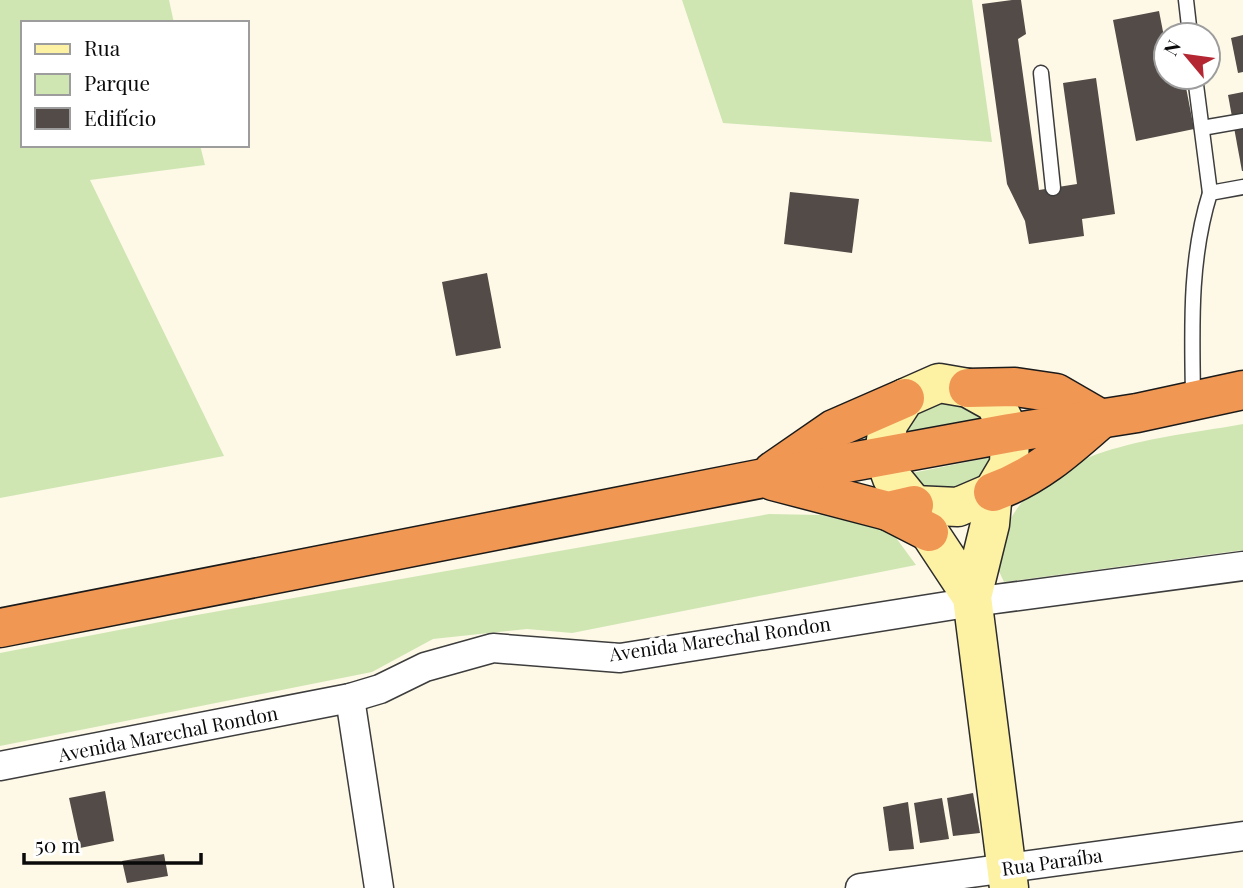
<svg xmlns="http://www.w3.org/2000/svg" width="1243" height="888" font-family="'Playfair Display',serif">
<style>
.green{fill:#cfe6b3}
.building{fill:#524b47}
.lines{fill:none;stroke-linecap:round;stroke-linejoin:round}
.lane-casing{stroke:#3d3d3d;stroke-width:17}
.street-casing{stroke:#3d3d3d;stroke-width:31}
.secondary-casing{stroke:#2c2c2c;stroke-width:41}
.highway-casing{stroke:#1b1b1b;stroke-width:41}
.lane{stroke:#fff;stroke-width:14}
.street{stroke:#fff;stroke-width:28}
.secondary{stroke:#fdf1a4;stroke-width:38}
.highway{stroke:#f09753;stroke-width:38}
.labels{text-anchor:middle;stroke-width:7;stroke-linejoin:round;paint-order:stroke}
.street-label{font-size:19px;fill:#0a0a0a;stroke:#fff}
</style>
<rect width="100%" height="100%" fill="#fef9e7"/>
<g class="green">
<polygon points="0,0 169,0 174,23 23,23 23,145 200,145 205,165 90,180 224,456 0,498"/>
<polygon points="682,0 972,0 992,142 723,123"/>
<polygon points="946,394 990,418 899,436 903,418"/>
<path d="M1243 424V550L1004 582C1001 575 995 565 994 557 994 543 1004 529 1011 518 1054 444 1168 438 1243 424Z"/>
<polygon points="997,456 979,484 926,492 907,474"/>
<polygon points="769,514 821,515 891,531 916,565 572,633 527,629 433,639 372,672 0,746 0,653 191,616"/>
</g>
<g class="building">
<polygon points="1012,0 1021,0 1026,34 1018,39 1039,190 1077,184 1063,83 1096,78 1115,214 1082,219 1084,236 1029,244 1025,221 1007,184 982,4"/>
<polygon points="1159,11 1166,47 1166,77 1184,77 1194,129 1136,141 1113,20"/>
<polygon points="1243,35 1243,72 1238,73 1231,38"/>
<polygon points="1243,92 1243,171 1242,171 1228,95"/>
<polygon points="790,192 859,199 852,253 784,244"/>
<polygon points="487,273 501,348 456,356 442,282"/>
<polygon points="105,791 114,841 80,848 69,798"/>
<polygon points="973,793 980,833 953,836 947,798"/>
<polygon points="942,798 949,839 920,843 914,803"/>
<polygon points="908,802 914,849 889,851 883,807"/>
<polygon points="164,854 168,876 127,883 122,861"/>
</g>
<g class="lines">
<defs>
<g id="lane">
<polyline points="1186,0 1190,35"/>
<polyline points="1041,73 1053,188"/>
<polyline points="1195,77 1210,193"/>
<polyline points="1202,128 1243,121"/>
<path d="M1193 397C1192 328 1189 260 1210 193L1243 187"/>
</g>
<g id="street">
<polyline points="350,698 379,888"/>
<polyline points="0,766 350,698 380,689 425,667 493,648 620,658 973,602 1243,566"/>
<polyline points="860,888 1243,836"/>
</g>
<g id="secondary">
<polyline points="914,505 958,507 993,492"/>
<polyline points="972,597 929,532 914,505 892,478 884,456 888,424 905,398 939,383 968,388 995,403 1010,433 1009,465 993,492 990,524 972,597 1009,888"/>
</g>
<g id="highway">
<polyline points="968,388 1015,387 1056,393 1101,419"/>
<polyline points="773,471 834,429 905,398"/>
<polyline points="773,481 888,511 914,505"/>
<path d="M993 492C1036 477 1067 449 1101 419"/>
<polyline points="888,511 929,532"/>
<polyline points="0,628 764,478 1010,433 1137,413 1243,390"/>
</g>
</defs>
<use href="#lane" class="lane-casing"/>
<use href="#street" class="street-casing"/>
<use href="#secondary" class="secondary-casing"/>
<use href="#highway" class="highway-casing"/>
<use href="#lane" class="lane"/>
<use href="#street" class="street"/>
<use href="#secondary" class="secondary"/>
<use href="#highway" class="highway"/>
</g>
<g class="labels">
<g class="street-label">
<text transform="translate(720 639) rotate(-8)" y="7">Avenida Marechal Rondon</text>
<text transform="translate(168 734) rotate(-11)" y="7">Avenida Marechal Rondon</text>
<text transform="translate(1052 862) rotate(-8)" y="7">Rua Paraíba</text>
</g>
</g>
<rect x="21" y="21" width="228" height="126" fill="#ffffff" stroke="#9d9d9d" stroke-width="2"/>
<rect x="35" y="44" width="35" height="10" fill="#fdf1a4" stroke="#9d9d9d" stroke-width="2"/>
<text x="84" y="56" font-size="21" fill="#0a0a0a">Rua</text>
<rect x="35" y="74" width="35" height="21" fill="#cfe6b3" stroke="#9d9d9d" stroke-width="2"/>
<text x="84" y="91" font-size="21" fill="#0a0a0a">Parque</text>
<rect x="35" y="108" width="35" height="21" fill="#524b47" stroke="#9d9d9d" stroke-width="2"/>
<text x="84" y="126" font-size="21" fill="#0a0a0a">Edifício</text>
<g transform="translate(1187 56) rotate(299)"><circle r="33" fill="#ffffff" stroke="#9d9d9d" stroke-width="2"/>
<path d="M0-5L12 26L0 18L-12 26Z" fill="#b42732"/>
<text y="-10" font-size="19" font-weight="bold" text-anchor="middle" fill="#0a0a0a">N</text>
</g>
<path d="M24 853v10h177v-10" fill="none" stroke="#0a0a0a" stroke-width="3.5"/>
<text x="35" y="853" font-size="21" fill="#0a0a0a" stroke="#ffffff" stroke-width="5" paint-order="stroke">50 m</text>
</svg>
